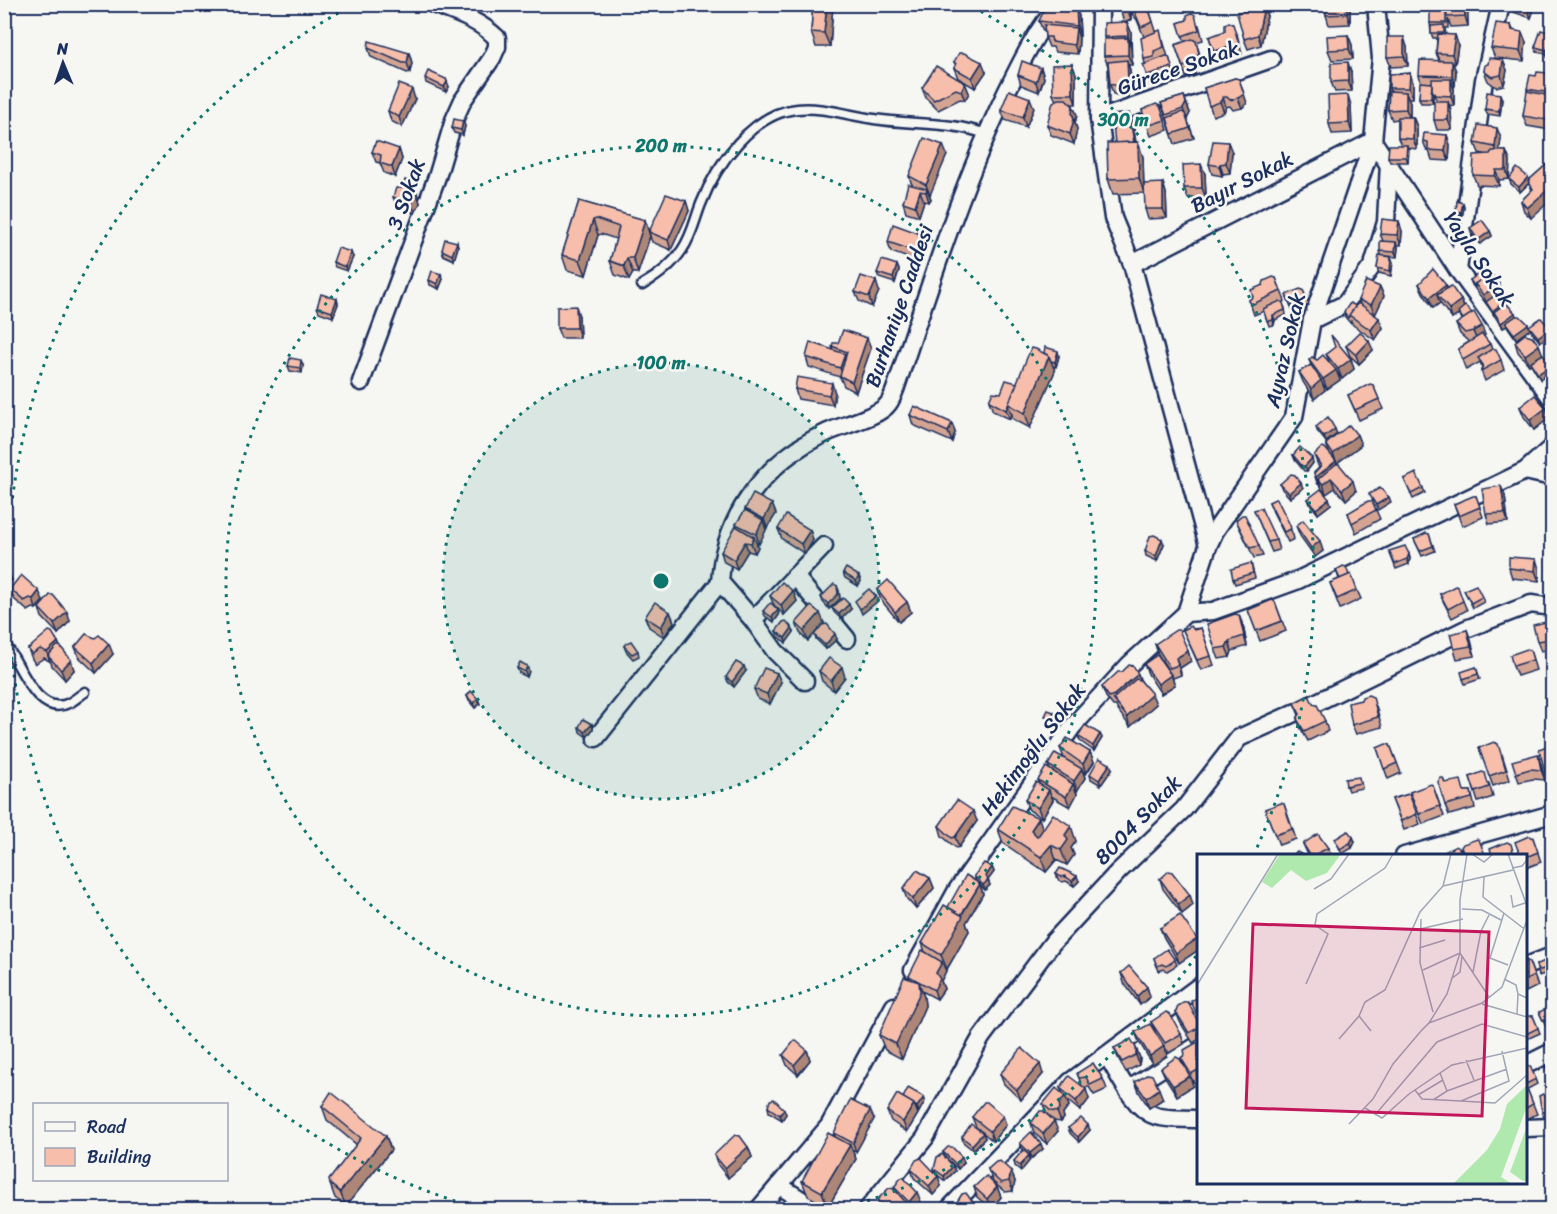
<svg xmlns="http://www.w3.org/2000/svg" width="1557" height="1214" font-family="Sriracha,sans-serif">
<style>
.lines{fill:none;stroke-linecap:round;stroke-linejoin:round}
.lane-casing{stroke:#1b2f5e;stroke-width:13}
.street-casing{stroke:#1b2f5e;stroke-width:21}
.lane{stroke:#f6f6f2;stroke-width:8}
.street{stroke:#f6f6f2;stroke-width:16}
.wall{fill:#d4a493;stroke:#1b2f5e;stroke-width:1.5}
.shaded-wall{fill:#ad8678;stroke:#1b2f5e;stroke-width:1.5}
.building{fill:#f7bfab;stroke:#1b2f5e;stroke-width:1.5}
.ring{fill:none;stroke:#0f766e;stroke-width:3;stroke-dasharray:3 6}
.labels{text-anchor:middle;stroke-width:5;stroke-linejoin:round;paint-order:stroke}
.street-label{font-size:21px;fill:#1b2f5e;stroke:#f6f6f2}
.inset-road{fill:none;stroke:#9ea6b7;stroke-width:1.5}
.view{fill:#c2185b;fill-opacity:0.15;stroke:#c2185b;stroke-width:3}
.inset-edge{fill:none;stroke:#1b2f5e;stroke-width:3}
.centre{fill:#0f766e;stroke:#f6f6f2;stroke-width:3}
.ring-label{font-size:18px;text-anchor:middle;font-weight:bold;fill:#0f766e;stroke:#f6f6f2;stroke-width:5;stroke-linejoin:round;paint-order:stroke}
</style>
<rect width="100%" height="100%" fill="#f6f6f2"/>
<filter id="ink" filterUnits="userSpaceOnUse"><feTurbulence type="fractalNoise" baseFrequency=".0167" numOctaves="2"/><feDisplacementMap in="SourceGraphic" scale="12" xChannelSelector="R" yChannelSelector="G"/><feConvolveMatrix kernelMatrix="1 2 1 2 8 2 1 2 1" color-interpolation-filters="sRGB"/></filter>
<g filter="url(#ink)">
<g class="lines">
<defs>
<g id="lane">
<path d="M642 285C658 276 672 265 682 250 692 236 695 219 701 204 716 165 752 113 797 109 820 106 851 116 874 119 911 125 951 121 986 134"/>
<path d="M4 643C20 661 36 719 69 703 75 700 80 695 85 692"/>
</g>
<g id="street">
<polyline points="1100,4 1099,119 1113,218 1132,264 1208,546"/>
<polyline points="1099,119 1271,59"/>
<polyline points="1132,264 1373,141 1458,270 1552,399"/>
<polyline points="1458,270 1484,80 1501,4"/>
<polyline points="1312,320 1345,304 1373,265 1386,222 1389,163"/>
<path d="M361 382 438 174 454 120 463 100 492 58 497 47V38C479 20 456 13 433 4"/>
<polyline points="1525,471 1552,477"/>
<polyline points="795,576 847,639"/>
<polyline points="720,582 753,620 775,651 805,681"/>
<polyline points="1186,613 1208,546 1215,531 1294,417 1312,320 1373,141 1381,58 1376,4"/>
<polyline points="753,620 824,546"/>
<path d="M596 738 720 582C724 515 766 461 826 433 842 425 879 417 888 404 892 399 894 392 896 387 929 289 960 188 1005 95 1021 63 1035 32 1059 4"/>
<polyline points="1404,856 1552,814"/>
<polyline points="1526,966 1552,956"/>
<polyline points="913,970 957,890 1073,726 1129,665 1186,613 1213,611 1296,581 1525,471 1552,447"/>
<path d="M1107 1055C1118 1073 1134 1110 1156 1116 1169 1120 1185 1118 1198 1119"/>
<polyline points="1526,1065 1552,1052"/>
<polyline points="1134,1086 1198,1045"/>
<polyline points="1526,1128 1552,1127"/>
<polyline points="780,1186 817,1210"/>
<polyline points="758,1210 829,1126 894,1006"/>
<polyline points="867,1210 925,1138 981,1038 1053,942 1118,872 1184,809 1239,738 1303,709 1466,629 1531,604 1552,607"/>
<polyline points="948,1210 1070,1082 1198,987"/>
</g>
</defs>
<use href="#lane" class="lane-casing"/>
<use href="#street" class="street-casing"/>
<use href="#lane" class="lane"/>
<use href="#street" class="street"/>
</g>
<g class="wall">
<polygon points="813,4 833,4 830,47 816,47 811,32"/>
<polygon points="1118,4 1153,4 1148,6 1156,31 1163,40 1168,57 1169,57 1175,77 1150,85 1143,65 1145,64 1144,59 1144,37 1137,20 1133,15 1132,12 1131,13 1131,20 1124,22"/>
<polygon points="1209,4 1224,4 1211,8"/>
<polygon points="1326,4 1350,4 1350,24 1329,25 1326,15"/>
<polygon points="1446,4 1474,4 1474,10 1467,10 1468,26 1451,27 1448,19 1448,28 1445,28 1446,35 1455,35 1458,45 1455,64 1453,64 1456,71 1455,86 1454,86 1454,106 1449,105 1451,111 1452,130 1437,130 1434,120 1437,101 1433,93 1433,103 1421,103 1419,98 1421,82 1419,75 1439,60 1436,53 1437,38 1433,38 1431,33 1430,23 1447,12"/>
<polygon points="1510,4 1536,4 1531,18 1513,12"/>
<polygon points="1264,7 1267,16 1261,45 1248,49 1244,39"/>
<polygon points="1079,16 1080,36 1078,35 1079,38 1078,54 1055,52 1053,47 1049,47 1045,37 1045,32 1043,31 1039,21"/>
<polygon points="1187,20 1199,25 1203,40 1196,42 1203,64 1195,67 1195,74 1186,77 1175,45 1185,42 1178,23"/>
<polygon points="1127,22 1131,32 1132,65 1128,65 1130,70 1132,90 1128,90 1128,98 1113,94 1110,84 1108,66 1104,56 1105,39 1104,37"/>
<polygon points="1511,25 1513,30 1526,42 1524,61 1495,58 1491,48"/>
<polygon points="1552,33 1552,74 1551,69 1551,65 1550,64 1546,54 1537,52 1535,47"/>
<polygon points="1237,34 1242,54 1217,61 1209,37"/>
<polygon points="1348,35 1352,45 1353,59 1332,60 1328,50"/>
<polygon points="1407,47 1408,66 1391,67 1387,57"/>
<polygon points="368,48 409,53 412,63 410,72 407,73 371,57"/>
<polygon points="954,62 986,72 975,88 958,78 954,68 956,66"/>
<polygon points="1072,64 1076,74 1076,104 1071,104 1073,106 1077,115 1075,123 1077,129 1074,144 1051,135 1047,125 1056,101 1053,94"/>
<polygon points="1041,68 1044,78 1039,92 1021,85 1018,75"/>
<polygon points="1507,70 1504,85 1496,87 1488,81 1484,71"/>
<polygon points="1351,72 1352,91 1335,92 1331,82"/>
<polygon points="1410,73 1413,83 1413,98 1408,98 1410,102 1410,117 1413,117 1417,127 1417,149 1408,148 1408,162 1390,162 1388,157 1401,145 1398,138 1398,119 1392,120 1388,110 1390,91 1389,88"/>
<polygon points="1548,73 1550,78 1552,78 1552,116 1551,130 1527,126 1523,116 1528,92 1527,89 1536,76"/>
<polygon points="425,78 446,79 449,87 446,92 426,83"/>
<polygon points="1235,78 1247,103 1242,108 1233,110 1230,106 1226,107 1224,112 1213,116 1204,88"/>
<polygon points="965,83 969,93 965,100 960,99 938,110 926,98 922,88"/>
<polygon points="1184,96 1190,113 1187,119 1194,138 1175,144 1161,103"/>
<polygon points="415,99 402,127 391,121 388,111"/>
<polygon points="1502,99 1500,116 1487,114 1485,109"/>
<polygon points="1351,105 1352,133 1332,134 1329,124"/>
<polygon points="1160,106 1168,130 1151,136 1142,110"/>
<polygon points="1034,108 1026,127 1005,120 1001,110"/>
<polygon points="463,121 465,126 463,135 454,133 452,128"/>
<polygon points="1133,123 1136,142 1143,157 1144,193 1113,194 1108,179 1115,143"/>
<polygon points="1447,135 1450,145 1449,161 1432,160 1429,151 1427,151 1423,141"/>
<polygon points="1501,138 1499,151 1506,151 1510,161 1509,178 1529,180 1546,165 1531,218 1524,211 1521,201 1532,190 1529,183 1520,192 1511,184 1509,179 1499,180 1499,186 1477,185 1473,175 1484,154 1479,153 1475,143"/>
<polygon points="399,149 402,159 395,177 384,173 380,163 376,162 372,152"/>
<polygon points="1232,152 1230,173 1223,174 1222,176 1212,174 1209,164"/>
<polygon points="947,155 929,194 931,199 929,202 924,201 919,216 906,212 903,202 912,185 909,176"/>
<polygon points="1205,174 1206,198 1188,198 1184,188"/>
<polygon points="414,183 420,203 415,213 397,207 393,197 402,188"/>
<polygon points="1163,183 1166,193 1167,218 1148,219 1145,209"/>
<polygon points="579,201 645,220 649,232 686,201 689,211 671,250 652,242 650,236 638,273 633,273 629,280 615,275 610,261 616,239 601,234 598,235 586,275 567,270 562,255"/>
<polygon points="1463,203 1464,208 1462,217 1461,216 1462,220 1460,233 1455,233 1453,228 1457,214 1456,211"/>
<polygon points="1470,228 1490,231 1492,236 1480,244 1471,233"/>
<polygon points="1402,231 1401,245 1397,245 1398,247 1397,257 1386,256 1393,262 1391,276 1379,273 1377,268 1381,255 1380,251 1383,241 1380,234"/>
<polygon points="457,242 458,247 454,260 443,255 442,250"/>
<polygon points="888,242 926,244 920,262 891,252"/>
<polygon points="353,257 347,271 335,267 333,262"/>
<polygon points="897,265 899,270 895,283 879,278 877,273"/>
<polygon points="441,274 443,279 439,289 430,285 429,280"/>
<polygon points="1485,277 1502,293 1498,297 1506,301 1507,304 1516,316 1530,329 1516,339 1507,326 1503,328 1487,305 1472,285 1470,280"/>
<polygon points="1276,278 1285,301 1282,303 1285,308 1286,315 1275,320 1274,325 1269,326 1264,311 1254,315 1249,300"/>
<polygon points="1419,284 1446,285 1447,288 1461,300 1464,307 1485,335 1483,337 1490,344 1492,349 1501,360 1504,370 1485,381 1481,371 1482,367 1480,362 1466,370 1458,349 1469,342 1460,334 1456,324 1462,320 1459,314 1452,319 1440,303 1433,308 1423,293"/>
<polygon points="1380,287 1384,296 1375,315 1383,328 1375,340 1353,325 1351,321 1350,323 1345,317 1344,312 1360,304 1358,300"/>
<polygon points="1303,290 1309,305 1293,311 1286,295"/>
<polygon points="879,291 872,307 859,301 855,292"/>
<polygon points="337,299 338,304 333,317 319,312 317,307"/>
<polygon points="579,316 580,338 561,338 557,328"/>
<polygon points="1529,326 1552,333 1540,342 1531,331"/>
<polygon points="1515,342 1539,345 1542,354 1540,379 1531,364 1529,365 1518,352"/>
<polygon points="832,346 871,348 856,392 844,386 840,377 809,367 806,357 833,350"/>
<polygon points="1346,346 1373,350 1359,364 1350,356"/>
<polygon points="1044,353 1059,356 1056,367 1053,366 1055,371 1030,428 1013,419 1012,415 1010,419 993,411 989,401 1017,383"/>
<polygon points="1326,354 1351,359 1354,369 1342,379 1337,372 1340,380 1327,389 1322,383 1325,390 1314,399 1303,382 1299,372 1311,365 1309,360 1317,360 1330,363"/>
<polygon points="303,365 302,373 290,371 288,366"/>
<polygon points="1373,385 1383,409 1359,420 1348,395"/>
<polygon points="795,389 835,393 833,405 798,399"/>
<polygon points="1520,407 1549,418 1534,430 1524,417"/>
<polygon points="910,415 955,432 952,442 913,425"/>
<polygon points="1316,427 1337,434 1326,442 1317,431"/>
<polygon points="1357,435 1361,445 1337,463 1356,491 1346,500 1335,488 1326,494 1322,489 1321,486 1320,486 1317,483 1314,473 1319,468 1314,455 1330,454 1326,444"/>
<polygon points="1293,455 1313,463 1307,471 1304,471 1295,460"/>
<polygon points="1404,479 1423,488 1425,493 1413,499"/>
<polygon points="1280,484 1303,488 1290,498 1282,489"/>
<polygon points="1476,496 1483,517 1462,526 1454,504"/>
<polygon points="1505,496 1508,522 1489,524 1486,514"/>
<polygon points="1277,499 1293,535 1294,539 1288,542 1273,512 1269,502"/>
<polygon points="1308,499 1329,499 1331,504 1318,514 1310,504"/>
<polygon points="772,504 776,514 767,528 765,527 766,530 759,544 756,542 758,547 755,553 748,551 737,569 724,562 721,552 737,527 736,524 746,511 745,509"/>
<polygon points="1254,510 1276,540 1279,550 1272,552"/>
<polygon points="1376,510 1380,519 1356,533 1348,513"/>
<polygon points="1236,520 1259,546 1263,556 1254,558 1240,529"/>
<polygon points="1296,526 1323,551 1315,557 1300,536"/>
<polygon points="778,529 810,530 813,540 805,554 782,539"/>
<polygon points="1429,534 1435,551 1422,556 1414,539"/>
<polygon points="1164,544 1157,561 1146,556 1145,551"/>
<polygon points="1389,551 1410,558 1409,564 1396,569"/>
<polygon points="1251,563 1255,578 1235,584 1233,579"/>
<polygon points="1509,568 1539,569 1539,581 1512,578"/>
<polygon points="1336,570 1349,575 1357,590 1361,599 1340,609 1330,583 1339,579"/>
<polygon points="843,573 861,581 858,586 845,578"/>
<polygon points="837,586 839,591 840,599 829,609 823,602 821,597"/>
<polygon points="10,589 43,601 36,609 33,608 28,611 14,599"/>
<polygon points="877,590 907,602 911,612 899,622 881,600"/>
<polygon points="1464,590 1482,597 1484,602 1473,608"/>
<polygon points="793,591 797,601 784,615 774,605 770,596"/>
<polygon points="1440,594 1463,601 1467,610 1452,618 1444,603"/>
<polygon points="1275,602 1286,631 1260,641 1248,610"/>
<polygon points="39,608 70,621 58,634 42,617"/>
<polygon points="832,608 851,609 841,619 834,612"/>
<polygon points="778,610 779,615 774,622 765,616 763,611"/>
<polygon points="670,612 674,622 664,637 649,627 645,617"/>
<polygon points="796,623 824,623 808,641 800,633"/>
<polygon points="1243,625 1247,646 1232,651 1230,657 1219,659 1215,649"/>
<polygon points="1201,628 1214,665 1201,670 1183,630"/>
<polygon points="1467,630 1475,656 1457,659 1454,649"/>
<polygon points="776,631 794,632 786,643 778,636"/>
<polygon points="1552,632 1552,649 1541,651 1537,641"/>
<polygon points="814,635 837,639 826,649 816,639"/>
<polygon points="58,642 60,647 71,660 74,670 65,680 52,666 51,662 44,658 35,664 32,659 28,649"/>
<polygon points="1155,644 1188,651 1191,661 1180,668 1181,675 1173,678 1158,654"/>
<polygon points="624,646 638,651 639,656 633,659 626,651"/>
<polygon points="75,647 113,654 96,673 79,657"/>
<polygon points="1530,650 1536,670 1517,676 1513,666"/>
<polygon points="1144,664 1171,675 1175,685 1161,694 1148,674"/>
<polygon points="1476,667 1480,679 1465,684 1463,679"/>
<polygon points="517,668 529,671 527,677 519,673"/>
<polygon points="746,671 734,687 728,682 726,677"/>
<polygon points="819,671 845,677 834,691 822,681"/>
<polygon points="1141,681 1156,704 1130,727 1117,709 1116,706 1113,706 1106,697 1102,687"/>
<polygon points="781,682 770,704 758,699 754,689"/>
<polygon points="467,696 478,699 480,704 475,708 469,701"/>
<polygon points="1294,703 1313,704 1325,721 1328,731 1308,741 1301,729 1297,719 1299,715"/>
<polygon points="1376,706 1382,727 1356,734 1352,725"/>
<polygon points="592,724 593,729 587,737 580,732 579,727"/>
<polygon points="1100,734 1102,738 1094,751 1080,741 1078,736"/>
<polygon points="1552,744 1552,788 1551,789 1547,779"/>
<polygon points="1390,745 1401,773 1388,779 1377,748"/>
<polygon points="1060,748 1090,752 1094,762 1086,774 1083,771 1085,778 1077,791 1076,790 1077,794 1070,807 1051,796 1053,800 1042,818 1029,810 1025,800 1040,785 1038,780 1050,770 1048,765 1064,758"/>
<polygon points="1479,748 1502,754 1510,780 1493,786"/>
<polygon points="1541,764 1545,780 1533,779 1519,782 1516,773"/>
<polygon points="1112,769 1101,785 1091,779 1090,774"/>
<polygon points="1470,777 1489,783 1493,797 1478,802"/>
<polygon points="1361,782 1362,788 1348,791 1346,786"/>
<polygon points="1445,783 1465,791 1471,791 1475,808 1449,815 1445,805"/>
<polygon points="1433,786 1444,816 1423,824 1410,792"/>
<polygon points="1409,794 1420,824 1404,830 1392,799"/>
<polygon points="1284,804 1296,839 1279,845 1265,809"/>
<polygon points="977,821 959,847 956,848 942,836 939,826"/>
<polygon points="998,829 1043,829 1076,841 1071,848 1074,855 1067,865 1056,860 1046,872 1003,843"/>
<polygon points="1353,837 1355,842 1352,848 1342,854 1335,839"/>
<polygon points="1533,838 1541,862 1526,868 1526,855"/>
<polygon points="1303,844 1328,848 1331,855 1308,855"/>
<polygon points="992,867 994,872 988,880 990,885 985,890 980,885 983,894 966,923 969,931 947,969 945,968 946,971 941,981 944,989 937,999 922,991 924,997 925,1006 902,1059 885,1050 879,1035 910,979 909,976 925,952 922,943 948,907 976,881 974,876"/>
<polygon points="1056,874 1079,881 1074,886 1066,881 1062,882 1058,879"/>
<polygon points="930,878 934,888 916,909 907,899 903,889"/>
<polygon points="1160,879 1193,905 1182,914 1163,889"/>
<polygon points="1160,928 1198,942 1198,950 1179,963 1164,938"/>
<polygon points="1154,958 1175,960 1177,965 1167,971 1164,969 1159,971"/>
<polygon points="1526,960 1529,962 1538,986 1526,992"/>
<polygon points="1551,964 1552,971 1539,976 1536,965"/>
<polygon points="1121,973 1147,987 1150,997 1140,1005 1124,983"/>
<polygon points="1552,1011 1552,1028 1548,1031 1539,1012"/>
<polygon points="1176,1012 1198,1022 1198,1040 1193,1043 1180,1022"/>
<polygon points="1533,1016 1540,1033 1527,1039 1526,1036 1526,1018"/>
<polygon points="1151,1022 1181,1034 1184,1044 1169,1053 1163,1045 1167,1056 1153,1065 1139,1042 1135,1032 1155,1031"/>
<polygon points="1198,1043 1198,1082 1195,1084 1190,1076 1193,1086 1177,1096 1165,1077 1161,1068 1185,1067 1181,1058"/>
<polygon points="1114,1048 1136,1048 1140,1058 1139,1065 1126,1072 1118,1058"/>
<polygon points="807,1050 810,1060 798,1075 787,1065 783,1055"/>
<polygon points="1552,1061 1552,1082 1546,1068"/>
<polygon points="1526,1066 1530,1066 1537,1084 1526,1090"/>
<polygon points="1077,1073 1103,1079 1107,1089 1094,1095 1089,1087 1084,1087 1089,1099 1080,1111 1067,1100 1069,1106 1063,1114 1064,1118 1061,1122 1054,1121 1046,1113 1043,1104 1063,1094 1060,1088 1082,1086"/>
<polygon points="1000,1074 1043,1074 1021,1100 1004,1084"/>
<polygon points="1135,1082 1163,1099 1149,1108 1139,1092"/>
<polygon points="1528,1091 1537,1114 1526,1119 1526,1092"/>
<polygon points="924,1097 925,1101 919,1112 917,1110 918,1114 907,1132 891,1121 887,1111 903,1098"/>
<polygon points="1548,1099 1552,1116 1544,1117 1542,1112"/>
<polygon points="322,1106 386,1136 391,1150 346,1206 335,1198 330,1184 357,1145 327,1120"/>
<polygon points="768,1107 786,1114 782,1120 769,1112"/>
<polygon points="1003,1116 1006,1125 993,1141 976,1127 972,1117"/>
<polygon points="874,1119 856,1152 852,1150 856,1159 828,1207 808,1196 802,1181 835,1136 834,1133"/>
<polygon points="1031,1123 1058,1131 1047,1144 1034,1133"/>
<polygon points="1068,1128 1090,1130 1079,1142 1070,1133"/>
<polygon points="983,1133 985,1138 973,1150 963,1142 962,1137"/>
<polygon points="1020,1143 1043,1149 1032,1158 1022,1148"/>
<polygon points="748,1147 752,1157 728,1178 718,1165 714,1155"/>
<polygon points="943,1152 962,1157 964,1162 958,1169 945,1157"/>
<polygon points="1029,1155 1030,1160 1021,1171 1015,1166 1014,1161"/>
<polygon points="953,1166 955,1171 945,1181 936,1174 934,1169"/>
<polygon points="911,1169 941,1186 933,1195 914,1178"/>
<polygon points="988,1169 1015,1181 1013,1191 1005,1192 993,1182"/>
<polygon points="894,1187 921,1202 914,1209 881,1209 877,1200 896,1192"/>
<polygon points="974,1187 997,1187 1001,1197 991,1209 977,1197"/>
</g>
<g class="shaded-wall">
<polygon points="827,4 833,4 830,47 824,33"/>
<polygon points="1127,4 1131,13 1131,20 1128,10"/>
<polygon points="1346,4 1350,4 1350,24 1347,14"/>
<polygon points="1464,4 1468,12 1468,26 1465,16"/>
<polygon points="1528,4 1536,4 1531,18 1527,8"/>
<polygon points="1076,6 1079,16 1080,36 1077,26"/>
<polygon points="1264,7 1267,16 1261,45 1258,35"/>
<polygon points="1127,22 1131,32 1131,46 1128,36"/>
<polygon points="1076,28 1079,38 1078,54 1074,45"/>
<polygon points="1522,32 1526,42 1524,61 1520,51"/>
<polygon points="1348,35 1352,45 1353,59 1349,49"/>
<polygon points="1455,35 1458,45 1455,64 1452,54"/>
<polygon points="1404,37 1407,47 1408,66 1404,56"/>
<polygon points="1128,38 1131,48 1132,65 1128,55"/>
<polygon points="409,53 412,63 410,72 407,63"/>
<polygon points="1191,57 1195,67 1195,74 1191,64"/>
<polygon points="1127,60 1130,70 1132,90 1128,80"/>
<polygon points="1503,60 1507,70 1504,85 1501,75"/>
<polygon points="1452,61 1456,71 1455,86 1452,76"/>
<polygon points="982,62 986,72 975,88 972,78"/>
<polygon points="1348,62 1351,72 1352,91 1348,81"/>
<polygon points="1072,64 1076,74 1076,104 1073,94"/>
<polygon points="1041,68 1044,78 1039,92 1036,82"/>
<polygon points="1410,73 1413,83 1413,98 1409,88"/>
<polygon points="1239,79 1247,103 1242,108 1238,98"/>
<polygon points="1451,79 1454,89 1454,106 1451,96"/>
<polygon points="1125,81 1128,90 1128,98 1125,88"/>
<polygon points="447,82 449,87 446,92 444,87"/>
<polygon points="965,83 969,93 965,100 961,91"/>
<polygon points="1432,83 1433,88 1433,103 1431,98"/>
<polygon points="412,89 415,99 402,127 399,117"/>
<polygon points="1406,92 1410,102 1410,119 1406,109"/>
<polygon points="1500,94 1502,99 1500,116 1499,111"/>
<polygon points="1348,95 1351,105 1352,133 1349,123"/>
<polygon points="1550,96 1552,102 1552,116 1551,130 1547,120"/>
<polygon points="1223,97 1226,107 1224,112 1220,102"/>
<polygon points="1030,98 1034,108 1026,127 1023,117"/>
<polygon points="1448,101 1451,111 1452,130 1448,120"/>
<polygon points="1186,103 1190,113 1187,119 1194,138 1183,109"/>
<polygon points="1073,106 1077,115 1075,123 1072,113"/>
<polygon points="1129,113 1133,123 1137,152 1134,142"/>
<polygon points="1413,117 1417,127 1417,149 1413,139"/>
<polygon points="1074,119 1077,129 1074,144 1070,134"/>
<polygon points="463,121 465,126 463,135 461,130"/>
<polygon points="1497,128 1501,138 1499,157 1495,147"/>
<polygon points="1447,135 1450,145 1449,161 1445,151"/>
<polygon points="1138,142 1143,157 1144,193 1139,178"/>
<polygon points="1228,142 1232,152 1230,173 1226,163"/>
<polygon points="943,145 947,155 930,195 926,185"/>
<polygon points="1407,145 1409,150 1408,162 1406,157"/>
<polygon points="399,149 402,159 395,177 392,167"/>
<polygon points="1506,151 1510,161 1509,179 1506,170"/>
<polygon points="1201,164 1205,174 1206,198 1202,188"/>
<polygon points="1220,164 1223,174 1222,176 1219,166"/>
<polygon points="1496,170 1499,180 1499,186 1495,176"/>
<polygon points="1528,177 1530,182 1520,192 1519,187"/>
<polygon points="414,183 420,203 415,213 412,204"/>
<polygon points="1163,183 1166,193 1167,218 1163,209"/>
<polygon points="1552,186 1552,199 1531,218 1527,208"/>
<polygon points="927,189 931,199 929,202 926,192"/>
<polygon points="920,191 924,201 919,216 915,206"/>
<polygon points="686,201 689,211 671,250 668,240"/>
<polygon points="1463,203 1464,208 1462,217 1461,212"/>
<polygon points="1460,215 1462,220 1460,233 1458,228"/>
<polygon points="593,220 598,235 586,275 580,260"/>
<polygon points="645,220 650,236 638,273 633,258"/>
<polygon points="1399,221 1402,231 1401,245 1397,235"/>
<polygon points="1490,231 1492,236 1480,244 1478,240"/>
<polygon points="923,235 926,244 920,262 917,252"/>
<polygon points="457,242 458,247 454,260 452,255"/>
<polygon points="1396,242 1398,247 1397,257 1395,252"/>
<polygon points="351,252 353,257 347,271 345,267"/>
<polygon points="1391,257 1393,262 1391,276 1390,271"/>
<polygon points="627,258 633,273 629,280 624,266"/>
<polygon points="897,265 899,270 895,283 893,278"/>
<polygon points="441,274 443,279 439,289 437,284"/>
<polygon points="876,281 879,291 872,307 869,297"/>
<polygon points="1499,284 1502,293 1488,304 1486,302 1487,305 1483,295"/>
<polygon points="1446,285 1449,295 1437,295 1440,303 1433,308 1429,298"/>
<polygon points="1380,287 1384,296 1375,315 1371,305"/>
<polygon points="337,299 338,304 333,317 332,312"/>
<polygon points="1461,300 1465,310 1452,319 1449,309"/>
<polygon points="1506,301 1508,306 1494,312 1494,316 1492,311"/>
<polygon points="576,306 579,316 580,338 577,328"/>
<polygon points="1515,313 1517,318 1506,323 1507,326 1503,328 1501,323"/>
<polygon points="1273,315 1275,320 1274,325 1273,320"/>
<polygon points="1379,318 1383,328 1375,340 1371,330"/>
<polygon points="1528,324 1530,329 1516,339 1514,334"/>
<polygon points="1482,326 1485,335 1477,341 1473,331"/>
<polygon points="1550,328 1552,333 1540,342 1538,337"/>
<polygon points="867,338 871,348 856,392 852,382"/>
<polygon points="1369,341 1373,350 1359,364 1356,355"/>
<polygon points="1539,345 1543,355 1529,365 1525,355"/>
<polygon points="1058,351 1059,356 1056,367 1055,362"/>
<polygon points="845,354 849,363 844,378 840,368"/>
<polygon points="1049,356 1055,371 1030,428 1025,413"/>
<polygon points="1351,359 1354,369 1342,379 1338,369"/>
<polygon points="301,360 303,365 302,373 300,368"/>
<polygon points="1551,365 1552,370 1540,379 1538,374"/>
<polygon points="1336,370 1340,380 1327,389 1323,379"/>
<polygon points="1321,380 1325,390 1314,399 1311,389"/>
<polygon points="1552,381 1552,387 1549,390 1547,385"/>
<polygon points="832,383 835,393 833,405 829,395"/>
<polygon points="1008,405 1012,415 1010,419 1006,410"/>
<polygon points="1546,408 1549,418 1534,430 1530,420"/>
<polygon points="952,423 955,432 952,442 948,432"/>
<polygon points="1335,429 1337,434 1326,442 1324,437"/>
<polygon points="1357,435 1361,445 1337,463 1333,454"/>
<polygon points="1312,458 1313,463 1307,471 1305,466"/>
<polygon points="1336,461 1339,471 1331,478 1335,488 1326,494 1323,484 1318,479 1321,486 1320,486 1316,477"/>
<polygon points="1353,481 1356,491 1346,500 1342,490"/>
<polygon points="1301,483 1303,488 1290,498 1289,493"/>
<polygon points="1501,486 1505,496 1508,522 1505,513"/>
<polygon points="1389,497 1391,502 1378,510 1376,505"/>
<polygon points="1329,499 1331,504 1318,514 1316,509"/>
<polygon points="772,504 776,514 767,528 764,519"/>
<polygon points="763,520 766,530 759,544 756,534"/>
<polygon points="810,530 813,540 805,554 801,544"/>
<polygon points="754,537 758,547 755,553 751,543"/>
<polygon points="1162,539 1164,544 1157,561 1156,556"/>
<polygon points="1320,541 1323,551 1315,557 1311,548"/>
<polygon points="745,542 748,551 737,569 734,560"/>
<polygon points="1409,554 1410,558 1409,564 1407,559"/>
<polygon points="1536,559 1539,569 1539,581 1535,571"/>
<polygon points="8,570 12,580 5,594 4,578"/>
<polygon points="859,576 861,581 858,586 856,581"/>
<polygon points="837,586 839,591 840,599 829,609 828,604"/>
<polygon points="39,591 43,601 36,609 33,599"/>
<polygon points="793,591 797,601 784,615 781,605"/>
<polygon points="876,596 878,601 862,614 860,609"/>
<polygon points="907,602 911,612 899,622 895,612"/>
<polygon points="849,604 851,609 841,619 839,614"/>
<polygon points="778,610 779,615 774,622 772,617"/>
<polygon points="67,612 70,621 58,634 54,624"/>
<polygon points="670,612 674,622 664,637 661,627"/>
<polygon points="820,613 824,623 808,641 804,631"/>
<polygon points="1239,615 1243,625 1247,646 1244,636"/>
<polygon points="792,628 794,632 786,643 785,638"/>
<polygon points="1467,630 1471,640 1475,656 1471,646"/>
<polygon points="835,634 837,639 826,649 825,645"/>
<polygon points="1229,641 1232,651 1230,657 1226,647"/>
<polygon points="58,642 62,652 48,656 50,662 47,652"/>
<polygon points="109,644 113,654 96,673 93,663"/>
<polygon points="1188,651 1191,661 1180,668 1181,675 1176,658"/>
<polygon points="71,660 74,670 65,680 61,670"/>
<polygon points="527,666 529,671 527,677 525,672"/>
<polygon points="744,666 746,671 734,687 732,682"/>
<polygon points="842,667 845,677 834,691 831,681"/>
<polygon points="777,673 781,682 770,704 767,694"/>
<polygon points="1138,674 1142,684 1118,705 1114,695"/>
<polygon points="1171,675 1175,685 1161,694 1158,684"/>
<polygon points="1152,694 1156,704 1130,727 1127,717"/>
<polygon points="478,699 480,704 475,708 473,703"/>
<polygon points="1054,712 1055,717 1050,723 1049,718"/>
<polygon points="592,724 593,729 587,737 585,732"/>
<polygon points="1100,734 1102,738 1094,751 1093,746"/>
<polygon points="1090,752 1094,762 1086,774 1083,764"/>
<polygon points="1538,754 1541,764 1545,780 1541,770"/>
<polygon points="1110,764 1112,769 1101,785 1099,780"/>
<polygon points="1082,769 1085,778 1077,791 1074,781"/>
<polygon points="1073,784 1077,794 1070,807 1066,797"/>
<polygon points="1049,790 1053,800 1042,818 1038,808"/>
<polygon points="973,811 977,821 959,847 955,837"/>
<polygon points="1039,818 1044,833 1037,845 1031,830"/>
<polygon points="1071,826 1076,841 1071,848 1074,855 1067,865 1061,850 1065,835"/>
<polygon points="1353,837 1355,842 1352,848 1350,843"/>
<polygon points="1051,845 1056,860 1046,872 1041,857"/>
<polygon points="992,867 994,872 988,880 990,885 985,890 983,885 986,876"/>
<polygon points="1077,876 1079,881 1074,886 1072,881"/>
<polygon points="930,878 934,888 916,909 913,899"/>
<polygon points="980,884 983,894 966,923 969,931 947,969 941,955 961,916"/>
<polygon points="1190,895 1193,905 1182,914 1178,904"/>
<polygon points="1197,939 1198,942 1198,950 1179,963 1176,953"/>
<polygon points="942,962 946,971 941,981 944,989 937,999 934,990 936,973"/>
<polygon points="919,982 924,997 925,1006 902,1059 896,1044"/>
<polygon points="1147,987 1150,997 1140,1005 1137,996"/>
<polygon points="1164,1046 1167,1056 1153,1065 1150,1056"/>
<polygon points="1136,1048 1140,1058 1139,1065 1136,1055"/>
<polygon points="807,1050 810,1060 798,1075 794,1065"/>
<polygon points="1040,1064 1043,1074 1021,1100 1017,1090"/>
<polygon points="1190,1076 1193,1086 1177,1096 1173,1086"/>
<polygon points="1086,1089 1089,1099 1080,1111 1076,1101"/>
<polygon points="1159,1089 1163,1099 1149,1108 1146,1098"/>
<polygon points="1065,1096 1069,1106 1063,1114 1064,1118 1061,1122 1057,1112 1059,1104"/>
<polygon points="924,1097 925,1101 919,1112 917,1107"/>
<polygon points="914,1104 918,1114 907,1132 903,1122"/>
<polygon points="784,1109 786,1114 782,1120 780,1115"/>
<polygon points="870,1110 874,1119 856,1152 853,1143"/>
<polygon points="1003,1116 1006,1125 993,1141 990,1131"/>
<polygon points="1054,1121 1058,1131 1047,1144 1043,1134"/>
<polygon points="1088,1125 1090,1130 1079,1142 1078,1137"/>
<polygon points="983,1133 985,1138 973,1150 972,1145"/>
<polygon points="386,1136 391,1150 346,1206 340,1192"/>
<polygon points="1041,1144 1043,1149 1032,1158 1030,1153"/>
<polygon points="850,1145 856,1159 828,1207 822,1192"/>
<polygon points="748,1147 752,1157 728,1178 725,1168"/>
<polygon points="1029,1155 1030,1160 1021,1171 1020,1166"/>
<polygon points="962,1157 964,1162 958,1169 956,1164"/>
<polygon points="953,1166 955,1171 945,1181 944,1176"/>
<polygon points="1011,1171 1015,1181 1013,1191 1009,1181"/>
<polygon points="938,1176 941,1186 933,1195 929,1186"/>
<polygon points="997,1187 1001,1197 991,1209 987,1199"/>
<polygon points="917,1192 921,1202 914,1209 912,1209 909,1202"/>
</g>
<g class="building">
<polygon points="813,4 827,4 824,33 811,32"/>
<polygon points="1047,4 1076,6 1077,26 1039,21"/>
<polygon points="1118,4 1127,4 1128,10 1121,12"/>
<polygon points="1131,4 1147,4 1153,22 1141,27 1134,10 1129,5"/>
<polygon points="1326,4 1346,4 1347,14 1326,15"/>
<polygon points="1446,4 1464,4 1465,16 1447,17"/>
<polygon points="1516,4 1528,4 1527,8"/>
<polygon points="1261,5 1264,7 1258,35 1244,39 1237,13"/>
<polygon points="1446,10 1446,23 1430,23 1430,11"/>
<polygon points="1192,13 1195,15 1199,30 1182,36 1178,23 1187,20 1187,15"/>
<polygon points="1127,22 1128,36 1104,37 1104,23"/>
<polygon points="1229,22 1233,24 1239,44 1214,51 1209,37 1225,31 1225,24"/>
<polygon points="1496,23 1511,25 1512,30 1522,32 1520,51 1491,48"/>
<polygon points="1044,25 1076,28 1074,45 1052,42 1051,37 1045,37"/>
<polygon points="1444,25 1444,33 1431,33 1431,26"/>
<polygon points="1160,30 1164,47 1154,51 1154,57 1144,59 1141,38"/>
<polygon points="1541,30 1552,33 1552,38 1547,50 1535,47"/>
<polygon points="1438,34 1455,35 1452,54 1436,53"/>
<polygon points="1348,35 1349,49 1328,50 1327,36"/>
<polygon points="1387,37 1404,37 1404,56 1387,57"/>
<polygon points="1128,38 1128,55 1104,56 1104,39"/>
<polygon points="1192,39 1196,41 1199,54 1191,57 1191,64 1183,67 1175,45"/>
<polygon points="369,41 409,53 407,63 403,63 368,48"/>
<polygon points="1550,43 1552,44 1552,69 1551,69 1552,58 1546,54"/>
<polygon points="959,53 964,53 982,62 972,78 954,68 956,64 954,62"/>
<polygon points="1166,56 1169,57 1172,67 1147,75 1143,65"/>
<polygon points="1489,58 1503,60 1501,75 1492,77 1484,71 1485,65 1488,64"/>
<polygon points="1127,60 1128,80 1125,81 1125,88 1110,84 1108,62"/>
<polygon points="1420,60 1452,61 1452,76 1419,75"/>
<polygon points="1022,61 1041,68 1036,82 1018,75"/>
<polygon points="1348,62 1348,81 1331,82 1331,63"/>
<polygon points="1072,64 1073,94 1053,94 1052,65"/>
<polygon points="936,66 965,83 961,91 956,89 934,100 922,88"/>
<polygon points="428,71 446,79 447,82 444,87 425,78"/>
<polygon points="1537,72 1548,73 1549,78 1552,78 1551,93 1527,89 1530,75 1536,76"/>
<polygon points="1410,73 1409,88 1389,88 1389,74"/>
<polygon points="1235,78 1239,79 1244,94 1238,98 1230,100 1227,97 1223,97 1220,102 1209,106 1204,88"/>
<polygon points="1432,79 1451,79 1451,96 1435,95 1432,90"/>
<polygon points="1420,82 1432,83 1431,98 1419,98"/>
<polygon points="399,84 412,89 399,117 388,111"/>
<polygon points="1009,90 1030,98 1023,117 1001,110"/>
<polygon points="1389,91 1406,92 1406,109 1388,110"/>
<polygon points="1527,91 1550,96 1547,120 1523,116"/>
<polygon points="1487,92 1500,94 1499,111 1485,109"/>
<polygon points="1348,95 1349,123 1329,124 1328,96"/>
<polygon points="1184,96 1186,103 1183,109 1166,115 1161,103"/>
<polygon points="1059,99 1066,99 1073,106 1072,113 1074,119 1070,134 1047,125 1053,102"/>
<rect x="1434" y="101" width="14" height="19"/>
<polygon points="1156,104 1160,106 1165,120 1147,126 1142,110"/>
<polygon points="1182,112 1185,114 1190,128 1172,134 1167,118"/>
<polygon points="1129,113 1134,142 1115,143 1112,115"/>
<polygon points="1398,117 1413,117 1413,139 1398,138"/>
<polygon points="454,119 463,121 461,130 452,128"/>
<polygon points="1478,125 1497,128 1495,147 1475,143"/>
<polygon points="1424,133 1447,135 1445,151 1428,150 1428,142 1423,141"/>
<polygon points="924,138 943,145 926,185 909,176"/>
<polygon points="376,141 399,149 392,167 380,163 381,155 372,152"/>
<polygon points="1213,141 1228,142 1226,163 1220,164 1219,166 1209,164"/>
<polygon points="1138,142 1139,178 1108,179 1107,143"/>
<polygon points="1389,145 1407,145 1406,157 1388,157"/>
<polygon points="1492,151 1506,151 1506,170 1496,170 1495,176 1473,175 1474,155 1490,154"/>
<polygon points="1201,164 1202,188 1184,188 1183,165"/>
<polygon points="1546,165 1550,166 1552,170 1552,186 1527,208 1521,201 1533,189 1528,181"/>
<polygon points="1517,168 1528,177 1519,187 1509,179"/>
<polygon points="405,180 414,183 413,191 416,193 412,204 393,197 396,188 402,188"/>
<polygon points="1163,183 1163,209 1145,209 1144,184"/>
<polygon points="908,184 927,189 926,192 920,191 915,206 903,202"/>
<polygon points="666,194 686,201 668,240 649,232"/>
<polygon points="579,201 645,220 633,258 627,258 624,266 610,261 619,227 596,219 593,220 580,260 562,255"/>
<polygon points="1457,201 1463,203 1461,212 1456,211"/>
<polygon points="1455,213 1460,215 1458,228 1453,228"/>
<polygon points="1382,219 1399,221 1397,235 1380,234"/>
<polygon points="1482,220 1490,231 1478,240 1470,228"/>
<polygon points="893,224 923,235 917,252 888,242"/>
<polygon points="445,239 457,242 452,255 442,250"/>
<polygon points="1380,241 1396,242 1395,252 1380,251"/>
<polygon points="338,248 351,252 345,267 333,262"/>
<polygon points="1379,255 1391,257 1390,271 1377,268"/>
<polygon points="882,260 897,265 893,278 877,273"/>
<polygon points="1433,269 1446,285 1429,298 1419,284"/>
<polygon points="432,271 441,274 437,284 429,280"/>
<polygon points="1482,272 1485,277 1475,284 1475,287 1470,280"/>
<polygon points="861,276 876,281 869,297 855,292"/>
<polygon points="1486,276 1493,276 1499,284 1483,295 1475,284"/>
<polygon points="1273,277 1276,278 1281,291 1251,305 1249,300 1253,297 1251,290 1263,285 1264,281"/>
<polygon points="1366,281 1380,287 1371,305 1358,300"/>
<polygon points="1451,286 1461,300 1449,309 1437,295"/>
<polygon points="1300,289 1303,290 1307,300 1291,306 1286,295"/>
<polygon points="321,294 337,299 332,312 317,307"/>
<polygon points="1496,295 1506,301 1492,311 1486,302"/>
<polygon points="1280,301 1283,303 1285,310 1273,315 1273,320 1267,321 1263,309"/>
<polygon points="1350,303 1356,306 1348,318 1344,312"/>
<polygon points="1506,303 1515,313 1501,323 1494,312"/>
<polygon points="1357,304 1360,304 1379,318 1371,330 1349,315"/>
<polygon points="576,306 577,328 557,328 557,307"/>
<polygon points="1465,306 1472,313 1463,319 1458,312"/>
<polygon points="1474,312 1482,326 1473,331 1465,333 1456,324"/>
<polygon points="1516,316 1520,316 1528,324 1514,334 1506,323"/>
<polygon points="1541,318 1550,328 1538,337 1529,326"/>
<polygon points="843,330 867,338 852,382 840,376 847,352 832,346 833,343 838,343"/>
<polygon points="1360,332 1369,341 1356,355 1346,346"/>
<polygon points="1482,334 1490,344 1463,360 1458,349"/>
<polygon points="1525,334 1532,336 1539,345 1525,355 1515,342"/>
<polygon points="1331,335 1351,359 1338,369 1326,354 1335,347"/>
<polygon points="810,342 845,354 840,368 806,357"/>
<polygon points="1045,347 1058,351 1055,362 1051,361 1049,356 1044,353"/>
<polygon points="1031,348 1036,349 1049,356 1025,413 1008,404"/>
<polygon points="1492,349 1496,349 1501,360 1481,371 1483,365 1478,358"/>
<polygon points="1543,354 1551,365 1538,374 1530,362"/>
<polygon points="1323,355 1336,370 1323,379 1309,360 1312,357 1317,360"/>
<polygon points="290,358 301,360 300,368 288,366"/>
<polygon points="1311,365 1321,380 1311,389 1299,372"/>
<polygon points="1552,371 1552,381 1547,385 1544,378"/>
<polygon points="797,377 832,383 829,395 795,389"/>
<polygon points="1006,380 1017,383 1006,410 989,401 993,392 1001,393"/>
<polygon points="1370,384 1373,385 1379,399 1355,410 1348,395"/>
<polygon points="1535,395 1546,408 1530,420 1520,407"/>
<polygon points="914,406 952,423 948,432 910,415"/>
<polygon points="1328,417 1335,429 1324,437 1316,427"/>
<polygon points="1349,425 1357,435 1333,454 1326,444"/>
<polygon points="1300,447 1312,458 1305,466 1302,466 1293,455"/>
<polygon points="1322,447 1325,448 1336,461 1316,477 1314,473 1321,466 1314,455"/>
<polygon points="1336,464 1339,464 1353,481 1342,490 1331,478 1323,484 1318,479"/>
<polygon points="1416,473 1423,488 1411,494 1404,479"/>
<polygon points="1291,474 1295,475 1301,483 1289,493 1280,484"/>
<polygon points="1501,486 1505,513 1486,514 1482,489"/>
<polygon points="1380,488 1389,497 1376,505 1369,494"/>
<polygon points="1321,489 1329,499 1316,509 1308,499"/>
<polygon points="753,494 772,504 764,519 745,509"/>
<polygon points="1473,496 1476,496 1480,507 1459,516 1454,504"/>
<polygon points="1275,499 1277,499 1290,525 1291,529 1284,532 1269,502"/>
<polygon points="1368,501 1372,501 1376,510 1352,523 1348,513"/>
<polygon points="1261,508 1276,540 1268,542 1254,510"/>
<polygon points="745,510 763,520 756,534 736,524"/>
<polygon points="786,515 810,530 801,544 778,529"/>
<polygon points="1242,515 1245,515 1259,546 1250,548 1236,520"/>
<polygon points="1303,520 1320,541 1311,548 1296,526"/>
<polygon points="736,526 754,537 751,543 745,542 734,560 721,552"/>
<polygon points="1426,533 1429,534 1433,546 1420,551 1414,539"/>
<polygon points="1154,535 1162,539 1156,556 1145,551 1150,536"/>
<polygon points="1405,546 1409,554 1407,559 1395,564 1389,551"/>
<polygon points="1509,557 1536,559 1535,571 1509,568"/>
<polygon points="4,563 8,570 4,578"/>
<polygon points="1251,563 1253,573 1233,579 1231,569"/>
<polygon points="1343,566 1346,567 1349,575 1340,579 1336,570"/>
<polygon points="846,568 859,576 856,581 843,573"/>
<polygon points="1351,574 1357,590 1337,599 1330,583"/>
<polygon points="21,575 39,591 33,599 30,598 24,601 10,589"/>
<polygon points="888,580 907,602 895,612 877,590"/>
<polygon points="782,582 793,591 781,605 770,596"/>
<polygon points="834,584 837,586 838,594 828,604 821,597"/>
<polygon points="1476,585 1482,597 1471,603 1464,590"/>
<polygon points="1455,586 1458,587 1463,601 1448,609 1440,594"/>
<polygon points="869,589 876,596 860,609 855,601"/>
<polygon points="50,595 53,595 67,612 54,624 39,608"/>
<polygon points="843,598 849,604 839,614 832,608"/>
<polygon points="1272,600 1275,602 1282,621 1256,631 1248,610"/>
<polygon points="655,602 670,612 661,627 645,617"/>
<polygon points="771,603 778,610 772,617 763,611 768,605"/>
<polygon points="811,606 820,613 804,631 796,623"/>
<polygon points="1235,614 1239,615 1244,636 1229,641 1226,647 1215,649 1207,624"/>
<polygon points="786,621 792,628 785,638 776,631 783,622"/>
<polygon points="1546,622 1550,625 1552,639 1537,641 1533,625"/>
<polygon points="827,624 835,634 825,645 814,635 822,625"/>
<polygon points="1191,626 1194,630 1201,628 1211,656 1197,660 1183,630"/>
<polygon points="1176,630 1179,630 1188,651 1176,658 1178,665 1170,668 1155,644"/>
<polygon points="1467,630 1471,646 1454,649 1450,634"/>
<polygon points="49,631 52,632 58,642 47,652 40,649 32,654 28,649"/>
<polygon points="86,634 95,638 99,635 109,644 93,663 75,647"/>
<polygon points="631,641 638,651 632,654 624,646 626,643"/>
<polygon points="57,646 60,646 71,660 61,670 48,656"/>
<polygon points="1527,649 1530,650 1533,660 1513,666 1510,655"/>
<polygon points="1157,655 1171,675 1158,684 1144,664"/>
<polygon points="829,658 842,667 831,681 819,671"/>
<polygon points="520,662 527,666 525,672 517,668"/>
<polygon points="736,662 744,666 732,682 726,677"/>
<polygon points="1129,665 1133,666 1138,674 1114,695 1109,697 1102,687 1118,672 1122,672"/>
<polygon points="1476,667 1478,674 1463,679 1461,672"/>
<polygon points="764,668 777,673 767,694 754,689"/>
<polygon points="1136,679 1140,680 1152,694 1127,717 1113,699"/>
<polygon points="471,691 478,699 473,703 467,696"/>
<polygon points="1368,695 1373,697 1378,717 1352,725 1348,703 1361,700 1362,697"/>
<polygon points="1307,696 1310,697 1313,704 1317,705 1325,721 1304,731 1297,719 1300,714 1294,703"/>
<polygon points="1048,710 1054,712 1049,718 1045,716"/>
<polygon points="583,719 592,724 585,732 579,727"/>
<polygon points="1085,725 1100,734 1093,746 1078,736"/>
<polygon points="1067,738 1090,752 1083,764 1060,748"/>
<polygon points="1494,742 1498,744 1506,770 1489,776 1479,748"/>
<polygon points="1386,744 1390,745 1397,763 1384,769 1377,748"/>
<polygon points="1552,744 1552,777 1547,779 1539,749"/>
<polygon points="1055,753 1082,769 1074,781 1048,765"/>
<polygon points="1538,754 1541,770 1530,769 1516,773 1512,761"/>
<polygon points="1099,758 1110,764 1099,780 1090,774"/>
<polygon points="1046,767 1073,784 1066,797 1038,780"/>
<polygon points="1482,772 1485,773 1489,787 1475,792 1470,777"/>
<polygon points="1359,777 1360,783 1346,786 1345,779"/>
<polygon points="1440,778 1443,778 1445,783 1461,780 1464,791 1471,791 1472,798 1445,805 1438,782"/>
<polygon points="1036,782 1049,790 1038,808 1025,800"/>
<polygon points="1431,784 1433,786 1440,806 1419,814 1410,792"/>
<polygon points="1409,794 1417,814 1401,821 1392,799"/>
<polygon points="957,800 973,811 955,837 952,838 939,826"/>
<polygon points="1281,803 1284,804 1292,829 1275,835 1265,809"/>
<polygon points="1012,806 1039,818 1031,830 1037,836 1039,835 1053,814 1071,826 1065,835 1068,840 1061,850 1051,845 1041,857 998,829"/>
<polygon points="1348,831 1353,837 1350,843 1340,849 1335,839"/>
<polygon points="1318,834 1328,848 1314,855 1310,855 1303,844"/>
<polygon points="1529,836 1533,838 1538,852 1526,857 1526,855 1520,855 1515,842"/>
<polygon points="1477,839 1480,842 1485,855 1464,855 1461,847 1463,844"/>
<polygon points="1549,840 1552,840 1552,853"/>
<polygon points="1507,842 1511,844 1514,855 1492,855 1490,849"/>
<polygon points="1456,846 1459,848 1462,855 1448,855 1446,851"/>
<polygon points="1297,852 1301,854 1302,855 1292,855"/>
<polygon points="984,863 992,867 986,876 988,880 983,885 974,876"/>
<polygon points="1060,868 1077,876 1072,881 1065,876 1061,877 1056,874"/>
<polygon points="917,870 930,878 913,899 903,889"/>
<polygon points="1169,871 1172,872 1190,895 1178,904 1160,879"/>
<polygon points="966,875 980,884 961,915 948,907"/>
<polygon points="944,905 963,916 941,955 922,943"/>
<polygon points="1180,915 1197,939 1176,953 1160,928"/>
<polygon points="1167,949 1175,960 1166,966 1162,964 1157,966 1154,958"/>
<polygon points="922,950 942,962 936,973 940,979 934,990 909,976"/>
<polygon points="1549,959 1551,966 1538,971 1536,965"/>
<polygon points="1526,960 1529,962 1534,976 1526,980"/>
<polygon points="1129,966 1147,987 1137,996 1121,973"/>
<polygon points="904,977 919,982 920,992 896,1044 879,1035"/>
<polygon points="1552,988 1552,997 1549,990"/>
<polygon points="1198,997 1198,1017 1191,1001"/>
<polygon points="1185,1002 1188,1002 1198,1022 1198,1028 1189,1033 1176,1012 1178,1006"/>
<polygon points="1550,1007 1552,1011 1552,1023 1546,1026 1539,1012"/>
<polygon points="1166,1012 1170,1014 1181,1034 1165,1043 1151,1022"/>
<polygon points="1529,1016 1533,1016 1538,1028 1526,1034 1526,1018"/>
<polygon points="1150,1024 1164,1046 1150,1056 1135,1032"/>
<polygon points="1131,1039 1136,1048 1136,1055 1122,1062 1114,1048"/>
<polygon points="795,1040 807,1050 794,1065 783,1055"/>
<polygon points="1196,1043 1198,1043 1198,1070 1191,1074 1181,1058 1185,1055 1184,1050"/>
<polygon points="1022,1048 1040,1064 1017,1090 1000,1074"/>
<polygon points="1176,1057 1180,1059 1190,1076 1173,1086 1161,1068"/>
<polygon points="1552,1061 1552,1078 1546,1068"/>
<polygon points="1093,1063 1103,1079 1090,1085 1086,1077 1079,1078 1077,1073"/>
<polygon points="1526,1066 1530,1066 1536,1079 1526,1084"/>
<polygon points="1148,1074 1152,1075 1159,1089 1146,1098 1135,1082"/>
<polygon points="1069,1076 1086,1089 1076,1101 1060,1088"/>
<polygon points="908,1088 924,1097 917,1107 903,1098"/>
<polygon points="1056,1088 1065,1096 1059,1104 1060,1108 1057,1112 1051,1111 1043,1104"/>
<polygon points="1528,1091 1533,1104 1526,1108 1526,1092"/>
<polygon points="331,1092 386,1136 340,1192 330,1184 329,1180 361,1138 322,1106"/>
<polygon points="897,1094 914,1104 903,1122 887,1111"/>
<polygon points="1543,1094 1548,1099 1550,1111 1542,1112 1539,1096"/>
<polygon points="774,1099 784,1109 780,1115 768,1107 770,1100"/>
<polygon points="850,1100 870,1110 853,1143 834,1133"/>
<polygon points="984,1102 987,1102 1003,1116 990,1131 972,1117"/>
<polygon points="1040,1111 1043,1111 1054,1121 1043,1134 1031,1123"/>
<polygon points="1081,1118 1088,1125 1078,1137 1068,1128"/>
<polygon points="971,1124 983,1133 972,1145 962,1137"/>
<polygon points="1031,1132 1041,1144 1030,1153 1020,1143"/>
<polygon points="828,1133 850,1145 822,1192 802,1181"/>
<polygon points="735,1135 740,1136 748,1147 725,1168 714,1155"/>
<polygon points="948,1147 952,1147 962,1157 956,1164 943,1152"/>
<polygon points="1023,1150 1029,1155 1020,1166 1014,1161"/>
<polygon points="942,1154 953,1166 944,1176 934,1169 937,1157"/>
<polygon points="921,1158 938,1176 929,1186 911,1169 916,1160"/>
<polygon points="1000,1161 1011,1171 1009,1181 1001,1183 989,1172 988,1169 996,1162"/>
<polygon points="986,1176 997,1187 987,1199 974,1187"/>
<polygon points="903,1177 917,1192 909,1202 894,1187 900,1179"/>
<polygon points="889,1188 894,1189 909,1206 905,1209 888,1209 877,1200"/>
<polygon points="966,1193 977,1208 976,1209 964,1209 957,1202 962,1194"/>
<polygon points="668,1203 674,1209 646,1209 653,1204 659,1209"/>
</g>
</g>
<circle cx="661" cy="581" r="218" fill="#0f766e" fill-opacity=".12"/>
<g class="ring">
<circle cx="661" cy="581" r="218"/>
<circle cx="661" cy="581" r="435"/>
<path d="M1196 956A653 653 0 0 1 841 1209M481 1209A653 653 0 0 1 349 7M973 7A653 653 0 0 1 1255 852"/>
</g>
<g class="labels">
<g class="street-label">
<text transform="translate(1178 68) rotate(-19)" y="7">Gürece Sokak</text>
<text transform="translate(1242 182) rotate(-27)" y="7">Bayır Sokak</text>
<text transform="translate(406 194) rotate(-70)" y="7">3 Sokak</text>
<text transform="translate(1479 259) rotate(56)" y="7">Yayla Sokak</text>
<text transform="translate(899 306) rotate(-71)" y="7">Burhaniye Caddesi</text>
<text transform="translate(1285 350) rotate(-77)" y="7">Ayvaz Sokak</text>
<text transform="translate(1033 749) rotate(-53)" y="7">Hekimoğlu Sokak</text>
<text transform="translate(1138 820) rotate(-46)" y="7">8004 Sokak</text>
</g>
</g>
<g transform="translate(1197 854)">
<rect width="330" height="330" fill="#f6f6f2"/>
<path d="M330 231V252L304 323 315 330H256L290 296 303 275 310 250ZM330 272V327H326L313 318Z" fill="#afe9ae"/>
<path d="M83 0H144L130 19 109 27 94 16 75 34 65 28Z" fill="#afe9ae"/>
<path class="inset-road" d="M275 0 287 8 296 0M311 0 330 52M315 14 325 12 330 6M287 23 286 43 326 74M246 32 316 16M117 35 134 25 152 0M314 41 316 53 328 49M265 55 285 56 304 66M307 59 293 104 311 111M224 65 223 109 236 158M223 75 266 65M222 94 248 86M226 116 263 99 292 143M276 118 284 77 292 61M254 125 263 118 265 102M307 125 319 131 321 140 330 144M109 130 131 80 118 71 120 60 188 14 196 0M0 131 81 0M285 150 330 163M320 160 321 140M162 162 174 177M232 169 250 140 263 99V46L270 0M142 185 162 162 168 148 188 136 223 58 246 32 254 0M269 206 277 226M243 219 250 237M218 236 225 245 264 247 312 227 305 197M221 241 246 226M236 246 250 237 310 215M264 247 298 249 330 221M168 254 185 264 212 240 255 211 330 194M178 261 240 188 285 170 330 183M152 270 176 245 196 210 224 177 232 169 285 149 305 133 330 66"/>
<path class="view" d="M56 70 292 78 285 262 49 254Z"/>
<rect width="330" height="330" class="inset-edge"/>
</g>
<circle cx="661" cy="581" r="9" class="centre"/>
<g class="ring-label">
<text x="1123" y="126">300 m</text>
<text x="661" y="152">200 m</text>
<text x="661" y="369">100 m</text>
</g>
<rect width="1557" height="1214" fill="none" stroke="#f6f6f2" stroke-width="24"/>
<rect x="12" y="12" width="1533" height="1190" fill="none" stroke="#1b2f5e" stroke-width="2" filter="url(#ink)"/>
<rect x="33" y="1103" width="195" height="78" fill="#f6f6f2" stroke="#9ea6b7" stroke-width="1.5"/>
<rect x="45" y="1122" width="30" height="9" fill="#f6f6f2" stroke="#9ea6b7" stroke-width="1.5"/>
<text x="87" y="1133" font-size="18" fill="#1b2f5e">Road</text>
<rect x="45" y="1148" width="30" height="18" fill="#f7bfab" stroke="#9ea6b7" stroke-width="1.5"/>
<text x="87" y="1163" font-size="18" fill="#1b2f5e">Building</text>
<g transform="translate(63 63) rotate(358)" stroke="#f6f6f2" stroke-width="4.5" paint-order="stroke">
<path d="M0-4.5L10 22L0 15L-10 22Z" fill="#1b2f5e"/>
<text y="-9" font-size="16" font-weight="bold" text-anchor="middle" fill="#1b2f5e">N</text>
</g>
</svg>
